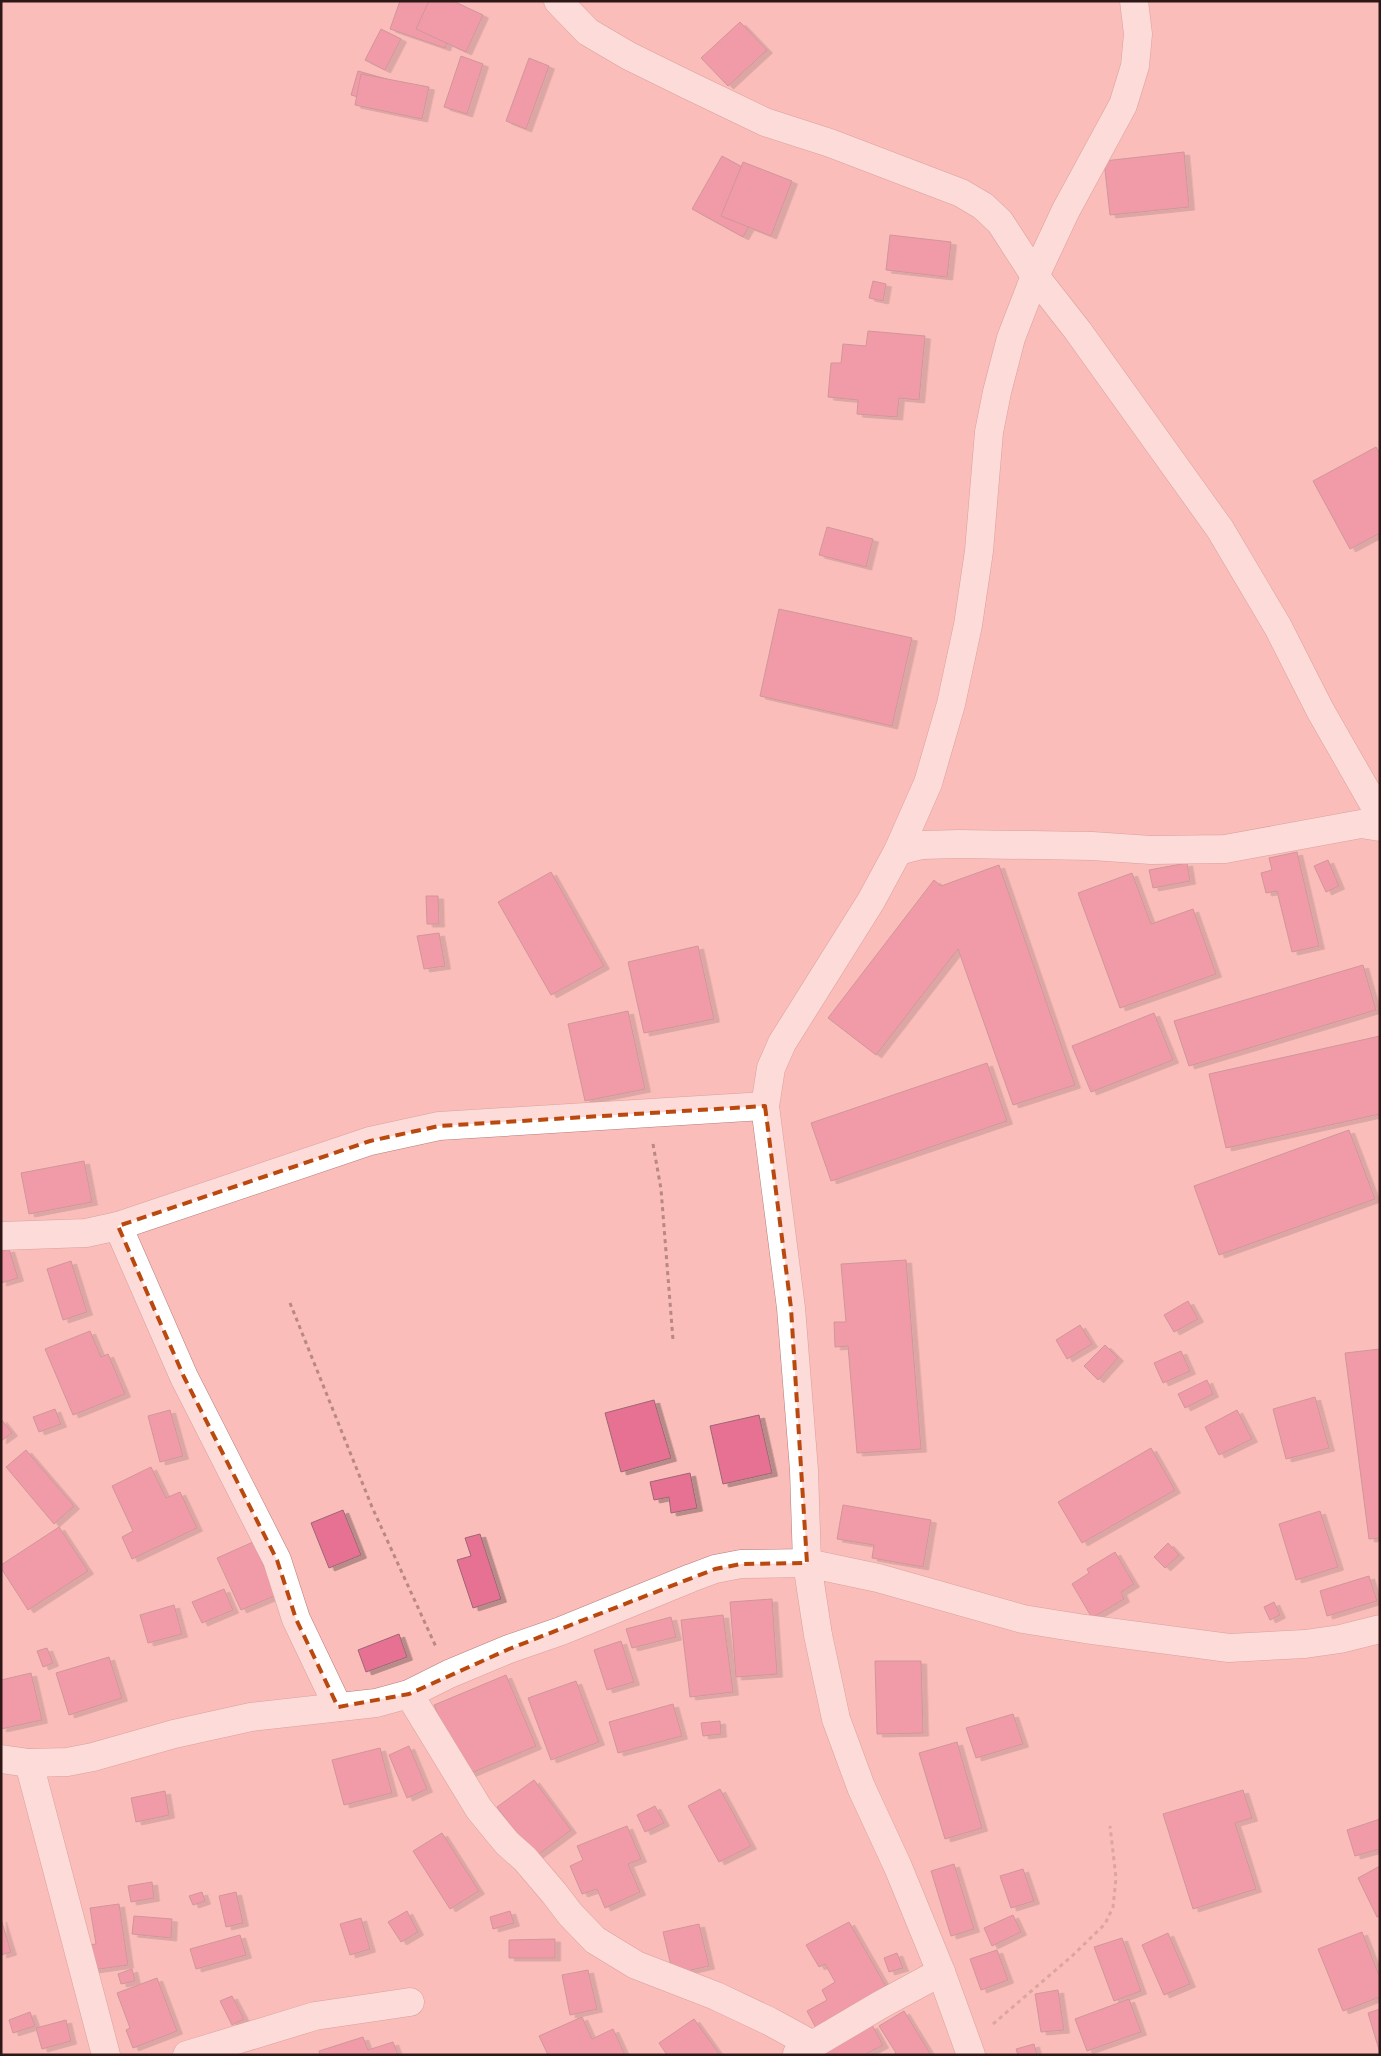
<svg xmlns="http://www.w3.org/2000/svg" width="1381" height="2056" font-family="Raleway,sans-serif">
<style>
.building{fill:#e67193;stroke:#9c6774;filter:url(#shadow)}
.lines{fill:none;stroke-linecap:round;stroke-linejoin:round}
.street-casing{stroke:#b57d79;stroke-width:29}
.path{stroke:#b88885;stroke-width:3;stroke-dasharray:4 4;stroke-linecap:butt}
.street{stroke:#fff;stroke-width:28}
.marked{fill:none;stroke:#ba490f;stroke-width:4;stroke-dasharray:10 6;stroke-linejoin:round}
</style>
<defs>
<filter id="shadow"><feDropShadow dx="5.5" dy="3" stdDeviation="0" flood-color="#0004"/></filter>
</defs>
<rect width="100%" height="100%" fill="#fabdb9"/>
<g class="building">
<polygon points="400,1 448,1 460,6 445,48 390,29"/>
<polygon points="429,1 453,1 483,15 466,52 416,29"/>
<polygon points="740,22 767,50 728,86 701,58"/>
<polygon points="381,29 401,39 385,70 365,60"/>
<polygon points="461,56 483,64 467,114 444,107"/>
<polygon points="529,58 549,66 526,129 506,121"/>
<polygon points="358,71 426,90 419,115 351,95"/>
<polygon points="361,74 429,87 422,119 355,105"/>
<polygon points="1184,152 1189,207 1110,215 1104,161"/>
<polygon points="722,156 773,184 743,237 692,209"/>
<polygon points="743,162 792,181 771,236 721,216"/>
<polygon points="890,235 951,242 947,277 886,270"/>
<polygon points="873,281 886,284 883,301 869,298"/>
<polygon points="868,331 925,336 919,400 899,398 897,417 857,414 858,400 828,397 831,363 841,363 843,344 866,346"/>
<polygon points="1376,447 1380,454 1380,533 1350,549 1313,481"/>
<polygon points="827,527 873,539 866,567 819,555"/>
<polygon points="779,609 912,638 892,726 760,696"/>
<polygon points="1297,852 1319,946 1292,952 1277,891 1266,893 1261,873 1272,870 1269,858"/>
<polygon points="1328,860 1339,886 1326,892 1314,866"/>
<polygon points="1187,863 1190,881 1153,888 1149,870"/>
<polygon points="999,865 1075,1085 1013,1105 958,949 876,1055 828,1018 934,880 941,886"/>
<polygon points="551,872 604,966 551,995 498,902"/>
<polygon points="1132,873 1151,924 1193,909 1216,974 1120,1008 1078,893"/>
<polygon points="426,896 438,896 439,924 427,924"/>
<polygon points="439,933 445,966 424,969 417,936"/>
<polygon points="698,946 714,1019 644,1033 628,962"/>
<polygon points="1363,965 1376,1010 1189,1066 1174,1021"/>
<polygon points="628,1011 645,1089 585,1101 568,1024"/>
<polygon points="1154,1013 1173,1060 1091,1092 1072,1046"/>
<polygon points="1380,1036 1380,1114 1226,1148 1209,1074"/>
<polygon points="987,1063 1007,1121 831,1181 811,1123"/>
<polygon points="1349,1130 1375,1199 1219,1255 1194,1186"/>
<polygon points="84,1161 92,1202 29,1214 21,1173"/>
<polygon points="9,1249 18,1278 1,1283 1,1251"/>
<polygon points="906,1260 921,1449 857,1453 848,1346 835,1347 834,1322 846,1322 841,1264"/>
<polygon points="71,1261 87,1312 63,1320 47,1269"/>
<polygon points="1188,1301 1198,1319 1174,1332 1164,1315"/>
<polygon points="1080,1325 1092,1344 1067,1359 1056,1340"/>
<polygon points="90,1331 101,1357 108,1354 125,1394 73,1415 45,1349"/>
<polygon points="1105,1345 1118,1358 1098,1380 1084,1366"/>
<polygon points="1380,1349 1380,1538 1369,1539 1345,1353"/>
<polygon points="1181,1351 1190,1371 1163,1383 1154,1363"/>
<polygon points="1207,1380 1213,1394 1185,1408 1178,1394"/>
<polygon points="1315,1397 1329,1448 1286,1459 1273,1409"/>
<polygon points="654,1400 671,1458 621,1472 605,1413"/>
<polygon points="55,1409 61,1424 39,1432 33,1417"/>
<polygon points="170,1410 183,1456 160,1462 148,1416"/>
<polygon points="1237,1410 1252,1439 1219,1455 1205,1427"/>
<polygon points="759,1415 772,1473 723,1484 710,1426"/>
<polygon points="1,1419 12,1433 1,1441"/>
<polygon points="1151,1448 1175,1490 1082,1543 1058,1502"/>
<polygon points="26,1450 74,1506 54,1524 6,1467"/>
<polygon points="151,1467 166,1498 180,1492 197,1528 132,1559 122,1537 133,1531 112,1486"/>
<polygon points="690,1473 697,1508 671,1513 669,1497 654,1500 650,1482"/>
<polygon points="843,1505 931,1520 923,1567 872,1558 874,1545 837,1539"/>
<polygon points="343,1510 361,1555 329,1568 311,1523"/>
<polygon points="1320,1511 1338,1567 1296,1580 1279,1524"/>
<polygon points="59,1527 88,1571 28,1610 1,1568 1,1565"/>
<polygon points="480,1534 501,1599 473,1608 457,1560 471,1556 465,1538"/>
<polygon points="253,1542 277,1595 241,1610 217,1558"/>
<polygon points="1168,1543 1179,1555 1165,1568 1154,1557"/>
<polygon points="1115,1552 1134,1584 1121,1592 1124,1599 1092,1618 1072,1584 1089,1573 1087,1569"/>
<polygon points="1369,1576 1377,1601 1327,1616 1320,1591"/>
<polygon points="224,1589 233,1610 202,1623 192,1602"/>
<polygon points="772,1599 777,1674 736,1677 730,1602"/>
<polygon points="1274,1602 1280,1615 1270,1620 1264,1607"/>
<polygon points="174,1605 182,1634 148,1643 140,1615"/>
<polygon points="723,1615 733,1692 690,1697 681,1620"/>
<polygon points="671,1617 676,1637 632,1648 626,1629"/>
<polygon points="399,1634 407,1657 366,1672 358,1650"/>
<polygon points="621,1641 634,1682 607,1690 594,1650"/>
<polygon points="47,1648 53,1663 43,1667 37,1651"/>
<polygon points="109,1657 122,1698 69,1715 56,1673"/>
<polygon points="875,1661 921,1661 923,1733 877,1734"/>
<polygon points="31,1673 42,1720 1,1729 1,1680"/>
<polygon points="506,1675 536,1746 464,1776 434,1705"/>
<polygon points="576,1681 599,1742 551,1760 528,1698"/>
<polygon points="673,1704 682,1736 618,1753 609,1722"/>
<polygon points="1013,1714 1023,1744 976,1758 966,1728"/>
<polygon points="720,1721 721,1734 703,1736 701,1723"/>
<polygon points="957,1742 982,1828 945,1839 919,1753"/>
<polygon points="409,1746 427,1789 407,1798 389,1755"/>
<polygon points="380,1748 392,1793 344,1805 332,1760"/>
<polygon points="534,1780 571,1830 535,1857 497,1807"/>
<polygon points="720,1789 751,1846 719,1862 688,1806"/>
<polygon points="1243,1790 1252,1818 1235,1823 1256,1889 1193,1909 1163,1814"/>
<polygon points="165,1791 169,1815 136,1822 131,1798"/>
<polygon points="655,1806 664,1823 645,1832 637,1815"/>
<polygon points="1380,1819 1380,1849 1355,1856 1347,1830"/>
<polygon points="627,1826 641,1859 628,1864 640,1892 605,1908 597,1889 582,1894 570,1866 583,1860 577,1846"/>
<polygon points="442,1833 479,1891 450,1909 413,1851"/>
<polygon points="954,1864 974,1929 951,1936 931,1871"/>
<polygon points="1380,1866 1380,1916 1377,1917 1358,1878"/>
<polygon points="1023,1869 1034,1901 1011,1908 1000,1876"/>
<polygon points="152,1882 154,1898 131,1902 128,1886"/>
<polygon points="202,1892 205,1901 193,1905 189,1896"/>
<polygon points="236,1892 243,1923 226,1927 219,1896"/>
<polygon points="119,1904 128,1965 85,1971 81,1946 96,1944 90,1908"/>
<polygon points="407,1911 418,1932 401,1942 388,1922"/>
<polygon points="510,1911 514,1923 493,1929 490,1917"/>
<polygon points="1013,1915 1021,1932 992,1946 984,1928"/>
<polygon points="134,1916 172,1919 171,1938 132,1934"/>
<polygon points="361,1918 370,1949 350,1955 340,1924"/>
<polygon points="1,1919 11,1952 1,1955"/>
<polygon points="849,1922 888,1990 817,2030 807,2011 827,2000 822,1990 835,1982 825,1964 819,1967 806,1945"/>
<polygon points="699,1924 709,1966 673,1974 663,1932"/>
<polygon points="1362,1932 1380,1978 1380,1997 1343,2011 1318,1949"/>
<polygon points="1168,1933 1190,1984 1164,1995 1142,1945"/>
<polygon points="240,1935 246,1955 196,1969 190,1949"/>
<polygon points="1122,1938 1141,1991 1114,2001 1094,1947"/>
<polygon points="555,1939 555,1958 509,1958 509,1940"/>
<polygon points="997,1950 1008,1980 981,1990 970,1959"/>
<polygon points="897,1953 903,1968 889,1972 884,1958"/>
<polygon points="132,1969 135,1981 121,1984 118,1974"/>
<polygon points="588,1970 597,2009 570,2015 562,1975"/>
<polygon points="157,1978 177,2031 133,2048 126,2030 130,2028 117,1993"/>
<polygon points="1058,1990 1064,2030 1041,2032 1035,1994"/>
<polygon points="232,1996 244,2019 232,2025 220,2001"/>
<polygon points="1129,1999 1141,2032 1087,2051 1075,2019"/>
<polygon points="1380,2009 1380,2053 1368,2013"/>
<polygon points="904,2011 931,2055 893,2055 896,2053 879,2026"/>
<polygon points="30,2012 35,2026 13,2033 9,2020"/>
<polygon points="582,2017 592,2039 613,2029 625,2055 548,2055 539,2036"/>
<polygon points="694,2019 720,2055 667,2055 659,2043"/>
<polygon points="66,2020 71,2041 42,2049 36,2028"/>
<polygon points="872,2025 883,2045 864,2055 821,2055"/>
<polygon points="363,2037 368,2050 393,2042 398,2055 320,2055 319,2051"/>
<polygon points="1034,2044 1037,2055 1018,2055 1016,2049"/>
</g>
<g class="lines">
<defs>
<g id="street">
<polyline points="558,1 588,32 629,56 688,85 765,122 830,143 961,193 983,206 1000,222 1035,276 1078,331 1220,529 1278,627 1320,710 1380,815"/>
<polyline points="898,851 922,845 959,844 1092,846 1151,850 1225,849 1361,824 1380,827"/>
<polyline points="118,1226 184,1377 277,1560 296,1619 338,1707"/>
<polyline points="1,1236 86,1233 118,1226 370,1141 439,1126 765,1106"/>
<polyline points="409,1694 479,1809 507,1843 525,1859 554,1893 570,1914 595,1940 636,1965 716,1996 769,2021 811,2044"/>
<polyline points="1,1759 29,1763 67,1762 93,1757 174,1734 251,1717 376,1703 409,1694 449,1674 509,1649 561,1631 691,1578 715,1569 741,1564 807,1563 878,1578 1023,1619 1085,1629 1229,1648 1305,1644 1340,1639 1380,1629"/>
<polyline points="29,1763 106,2055"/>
<polyline points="797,2054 880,2005 941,1972"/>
<polyline points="187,2055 315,2016 410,2002"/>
<polyline points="971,2055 941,1972 898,1867 861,1787 836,1719 818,1635 807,1563 804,1470 791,1308 765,1106 771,1068 782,1043 871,901 898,851 928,783 951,704 968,625 979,551 989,432 997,392 1011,338 1035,276 1066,210 1123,105 1135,66 1138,34 1134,1"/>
</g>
</defs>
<use href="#street" class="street-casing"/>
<g class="path">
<polyline points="653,1144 661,1189 673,1340"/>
<polyline points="290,1303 372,1507 436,1647"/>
<polyline points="993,2024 1072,1956 1105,1924 1113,1907 1116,1878 1110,1826"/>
</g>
<use href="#street" class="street"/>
</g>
<path d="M0 0H1381V2056H0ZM765 1106 791 1308 807 1563 741 1564 715 1569 509 1649 409 1694 338 1707 296 1619 277 1560 184 1377 118 1226 370 1141 439 1126Z" fill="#fabdb9" fill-opacity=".55" fill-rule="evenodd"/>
<path class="marked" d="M765 1106 791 1308 807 1563 741 1564 715 1569 509 1649 409 1694 338 1707 296 1619 277 1560 184 1377 118 1226 370 1141 439 1126Z"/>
<rect width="1381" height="2056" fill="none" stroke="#2e1817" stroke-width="5"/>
</svg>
